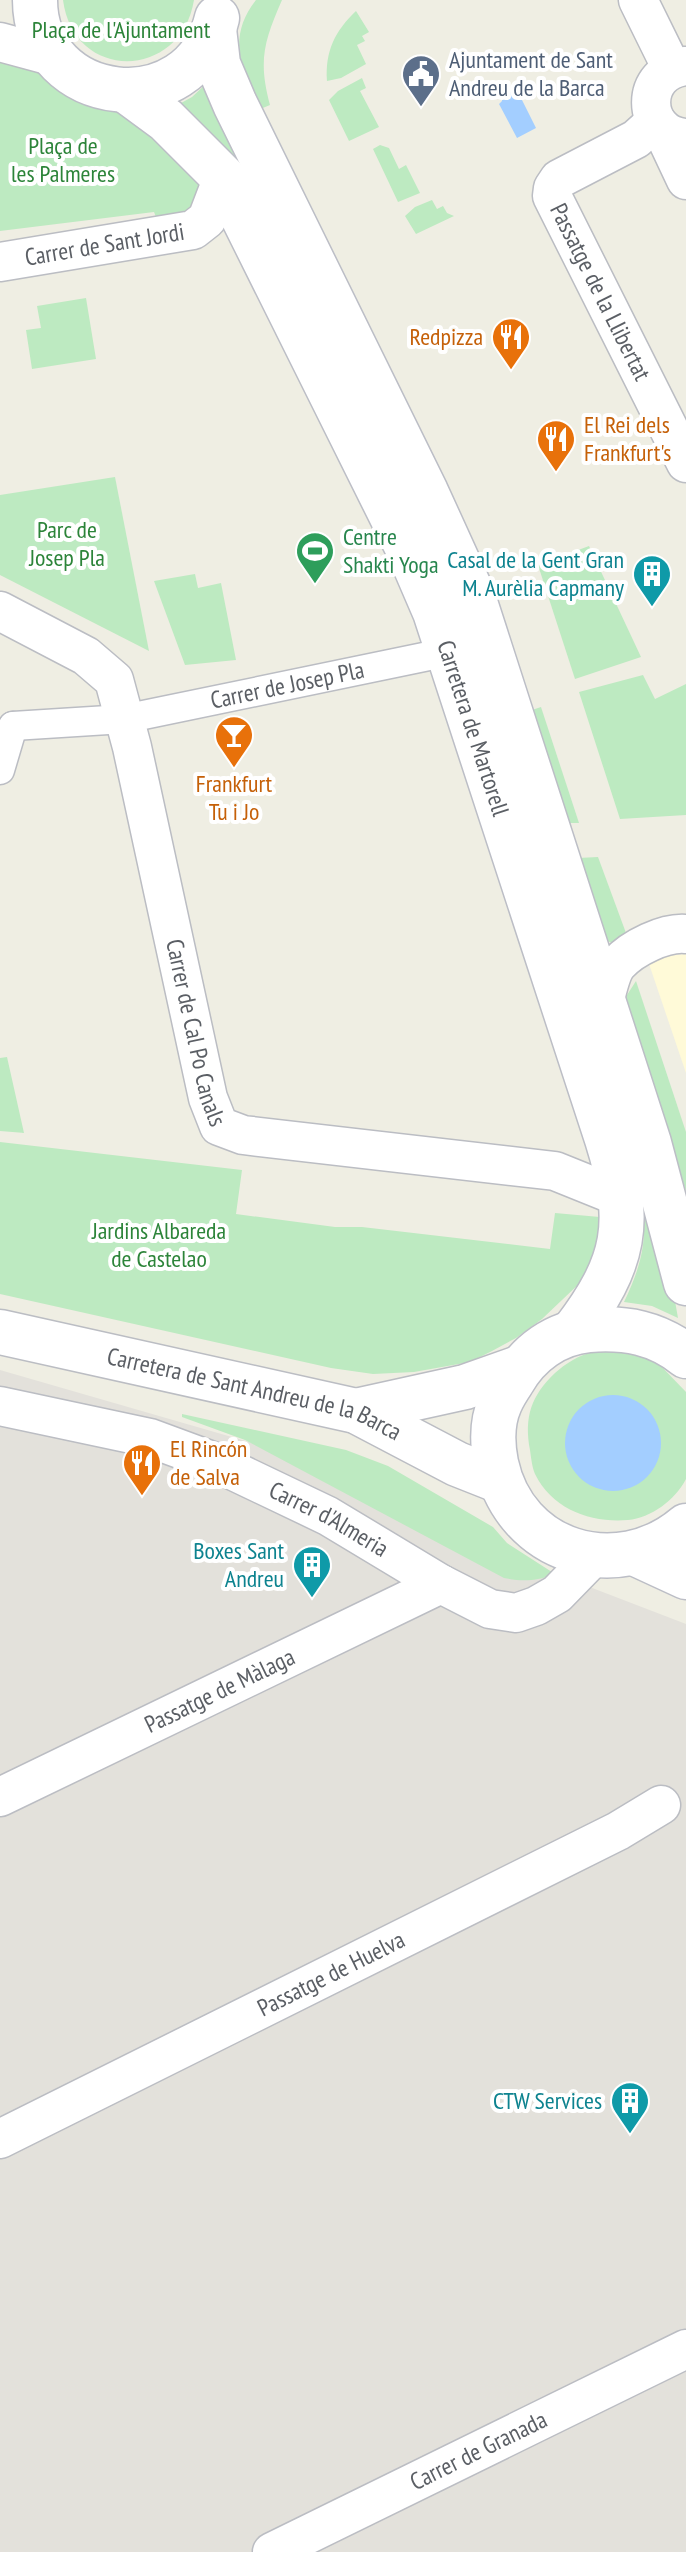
<svg xmlns="http://www.w3.org/2000/svg" width="686" height="2552" font-family="'PT Sans Narrow',sans-serif">
<style>
.commercial{fill:#fffad8}
.industrial{fill:#e3e1db}
.green{fill:#bdeac1}
.water{fill:#a3ceff}
.lines{fill:none;stroke-linecap:round;stroke-linejoin:round}
.pedestrian-casing{stroke:#bbbdc3;stroke-width:31}
.minor-casing{stroke:#bbbdc3;stroke-width:41}
.tertiary-casing{stroke:#bbbdc3;stroke-width:47}
.secondary-casing{stroke:#bcbec6;stroke-width:47}
.pedestrian{stroke:#fff;stroke-width:28}
.minor{stroke:#fff;stroke-width:38}
.tertiary{stroke:#fff;stroke-width:44}
.secondary{stroke:#fff;stroke-width:44}
.labels{text-anchor:middle;stroke-width:8;stroke-linejoin:round;paint-order:stroke}
.park-label{font-size:24px;fill:#2c8439;stroke:#fff}
.service-label{font-size:24px;fill:#4e5e75;stroke:#fff;text-anchor:start}
.street-label{font-size:24px;fill:#5b5f65;stroke:#fff}
.food-label{font-size:24px;fill:#c56008;stroke:#fff;text-anchor:start}
.leisure-label{font-size:24px;fill:#27864d;stroke:#fff;text-anchor:start}
.culture-label{font-size:24px;fill:#0d838f;stroke:#fff;text-anchor:end}
</style>
<rect width="100%" height="100%" fill="#efeee3"/>
<polygon class="commercial" points="686,954 686,1073 647,958"/>
<polygon class="industrial" points="0,1370 387,1482 548,1571 686,1624 686,2552 0,2552"/>
<g class="green">
<path d="M63 0H194C181 80 74 83 63 0Z"/>
<path d="M256 0H282C264 41 258 61 270 105L258 110C242 71 226 38 256 0Z"/>
<path d="M356 11 369 32 362 36 365 41 357 45 366 64 341 78 327 81C325 51 335 31 356 11Z"/>
<polygon points="0,52 128,115 201,171 203,210 158,222 154,212 0,231"/>
<polygon points="362,78 366,88 360,91 379,127 349,141 329,100 338,91"/>
<polygon points="207,83 248,175 172,108 192,97"/>
<polygon points="380,145 389,148 399,169 406,165 420,193 398,202 373,149"/>
<polygon points="432,200 437,209 443,206 447,213 454,216 416,234 405,216 415,207"/>
<polygon points="86,298 96,359 32,369 26,330 41,328 37,306"/>
<polygon points="115,477 149,651 0,575 0,495"/>
<polygon points="589,546 641,657 575,679 538,565"/>
<polygon points="195,574 198,588 221,583 236,660 185,665 154,581"/>
<polygon points="643,675 655,699 686,684 686,815 620,819 579,692"/>
<polygon points="541,707 579,823 566,823 529,711"/>
<polygon points="598,857 626,933 614,943 606,941 578,858"/>
<polygon points="636,981 686,1132 686,1191 625,1011 627,995"/>
<polygon points="7,1057 24,1133 25,1133 0,1131 0,1058"/>
<polygon points="0,1142 242,1170 236,1214 335,1227 362,1227 550,1249 555,1213 611,1218 582,1281 542,1319 516,1338 492,1351 470,1362 414,1372 373,1374 331,1368 0,1294"/>
<path d="M640 1188 661 1222 678 1318 652 1306 624 1302C645 1258 648 1234 640 1188Z"/>
<path d="M630 1351 657 1362 686 1392V1479C675 1500 651 1518 628 1520 591 1523 553 1510 535 1474 532 1467 531 1457 530 1450 524 1417 531 1396 555 1373 565 1364 579 1355 593 1352 604 1350 618 1352 630 1351Z"/>
<path d="M182 1414 346 1450 388 1466 493 1527 507 1543 555 1574C537 1581 523 1582 504 1578L245 1440 182 1417Z"/>
</g>
<g class="water">
<polygon points="509,91 516,95 519,94 536,128 517,138 499,104 502,101 502,94"/>
<circle cx="613" cy="1443" r="48"/>
</g>
<g class="lines">
<defs>
<g id="pedestrian">
<path id="s1" d="M13 726 124 719 448 652"/>
<polyline points="0,770 13,726"/>
</g>
<g id="minor">
<polyline points="638,0 672,69"/>
<polyline points="0,42 55,57"/>
<path d="M686 66C639 71 640 135 686 138"/>
<path id="s2" d="M656 121 636 139 559 179 553 188 552 196 686 463"/>
<polyline points="661,127 686,180"/>
<path id="s3" d="M0 262 193 230 207 219 223 177"/>
<path id="s4" d="M0 611 86 656 114 680 132 747 208 1098 219 1126 243 1135 555 1171 622 1198"/>
<path d="M603 1006C607 994 610 973 618 964 632 948 665 932 686 934"/>
<path id="s5" d="M0 1406 150 1438 215 1462 328 1516 441 1584 490 1609 516 1613 536 1606 557 1594 595 1555"/>
<path id="s6" d="M0 1797 441 1584"/>
<path id="s7" d="M0 2139 618 1831 661 1805"/>
<path id="s8" d="M272 2552 686 2349"/>
</g>
<g id="tertiary">
<path id="s9" d="M0 1332 356 1411 457 1464 500 1481"/>
<polyline points="356,1411 465,1387 519,1368"/>
</g>
<g id="secondary">
<path d="M35 0C35 106 192 126 217 18"/>
<polyline points="214,29 218,64 235,104 426,492 472,593 649,1143 686,1283"/>
<path id="s10" d="M128 92 166 120 223 177 407 547 435 612 607 1139C633 1222 626 1263 573 1332"/>
<path d="M686 1356C657 1333 626 1327 589 1330 556 1333 528 1353 512 1382 508 1388 503 1396 500 1403 492 1421 492 1443 496 1463 515 1553 617 1584 686 1526"/>
<polyline points="634,1553 686,1577"/>
</g>
</defs>
<use href="#pedestrian" class="pedestrian-casing"/>
<use href="#minor" class="minor-casing"/>
<use href="#tertiary" class="tertiary-casing"/>
<use href="#secondary" class="secondary-casing"/>
<use href="#pedestrian" class="pedestrian"/>
<use href="#minor" class="minor"/>
<use href="#tertiary" class="tertiary"/>
<use href="#secondary" class="secondary"/>
</g>
<defs>
<symbol id="civic-pin" viewBox="-11 -11 22 30"><path d="M0 17L-7.5 6A9.5 9.5 0 1 1 7.5 6Z" fill="#5c6f8a" stroke="#fff"/><path d="M-.6-6.5H3V-4.5H.6V-3L4-1V1h2V6H-6V1h2V-1L-.6-3ZM-1.2 2.5V6h2.4V2.5Z" fill="#fff"/></symbol>
<symbol id="restaurant-pin" viewBox="-11 -11 22 30"><path d="M0 17L-7.5 6A9.5 9.5 0 1 1 7.5 6Z" fill="#e8710a" stroke="#fff"/><path d="M-5-6h1v4h1v-4h1v4h1v-4h1v5L-1.5 .5V6h-2V.5L-5-1ZM5-6V6H3V1.5H1.5Q1.5-4 5-6Z" fill="#fff"/></symbol>
<symbol id="stadium-pin" viewBox="-11 -11 22 30"><path d="M0 17L-7.5 6A9.5 9.5 0 1 1 7.5 6Z" fill="#2e9e5b" stroke="#fff"/><path d="M0-5a6.5 5 0 1 0 0 10a6.5 5 0 1 0 0-10ZM-3.5-1.8h7v3.6h-7Z" fill="#fff"/></symbol>
<symbol id="building-pin" viewBox="-11 -11 22 30"><path d="M0 17L-7.5 6A9.5 9.5 0 1 1 7.5 6Z" fill="#0f9aa8" stroke="#fff"/><path d="M-4-6H4V6H1V3H-1V6H-4ZM-2.5-4.3h1.7v1.8h-1.7ZM.8-4.3h1.7v1.8H.8ZM-2.5-1h1.7V.8h-1.7ZM.8-1h1.7V.8H.8Z" fill="#fff"/></symbol>
<symbol id="bar-pin" viewBox="-11 -11 22 30"><path d="M0 17L-7.5 6A9.5 9.5 0 1 1 7.5 6Z" fill="#e8710a" stroke="#fff"/><path d="M-6-5H6L.8 .8V4.5H3.5V6h-7V4.5H-.8V.8Z" fill="#fff"/></symbol>
</defs>
<g fill-rule="evenodd">
<use href="#civic-pin" x="399" y="52" width="44" height="60"/>
<use href="#restaurant-pin" x="489" y="315" width="44" height="60"/>
<use href="#restaurant-pin" x="534" y="417" width="44" height="60"/>
<use href="#stadium-pin" x="293" y="529" width="44" height="60"/>
<use href="#building-pin" x="630" y="552" width="44" height="60"/>
<use href="#bar-pin" x="212" y="713" width="44" height="60"/>
<use href="#restaurant-pin" x="120" y="1441" width="44" height="60"/>
<use href="#building-pin" x="290" y="1543" width="44" height="60"/>
<use href="#building-pin" x="608" y="2079" width="44" height="60"/>
</g>
<g class="labels">
<g class="park-label">
<text x="121" y="38">Plaça de l'Ajuntament</text>
<text x="63" y="154">Plaça de<tspan x="63" dy="28">les Palmeres</tspan></text>
<text x="67" y="538">Parc de<tspan x="67" dy="28">Josep Pla</tspan></text>
<text x="159" y="1239">Jardins Albareda<tspan x="159" dy="28">de Castelao</tspan></text>
</g>
<g class="service-label">
<text x="449" y="68">Ajuntament de Sant<tspan x="449" dy="28">Andreu de la Barca</tspan></text>
</g>
<g class="street-label">
<text dy="8" stroke="none"><textPath href="#s3" startOffset="106">Carrer de Sant Jordi</textPath></text>
<text dy="8" stroke="none"><textPath href="#s2" startOffset="240">Passatge de la Llibertat</textPath></text>
<text dy="8" stroke="none"><textPath href="#s1" startOffset="278">Carrer de Josep Pla</textPath></text>
<text dy="8" stroke="none"><textPath href="#s10" startOffset="734">Carretera de Martorell</textPath></text>
<text dy="8" stroke="none"><textPath href="#s4" startOffset="496">Carrer de Cal Po Canals</textPath></text>
<text dy="8" stroke="none"><textPath href="#s9" startOffset="262">Carretera de Sant Andreu de la Barca</textPath></text>
<text dy="8" stroke="none"><textPath href="#s5" startOffset="350">Carrer d'Almeria</textPath></text>
<text dy="8" stroke="none"><textPath href="#s6" startOffset="244">Passatge de Màlaga</textPath></text>
<text dy="8" stroke="none"><textPath href="#s7" startOffset="370">Passatge de Huelva</textPath></text>
<text dy="8" stroke="none"><textPath href="#s8" startOffset="230">Carrer de Granada</textPath></text>
</g>
<g class="food-label">
<text x="483" y="345" text-anchor="end">Redpizza</text>
<text x="584" y="433">El Rei dels<tspan x="584" dy="28">Frankfurt's</tspan></text>
<text x="234" y="792" text-anchor="middle">Frankfurt<tspan x="234" dy="28">Tu i Jo</tspan></text>
<text x="170" y="1457">El Rincón<tspan x="170" dy="28">de Salva</tspan></text>
</g>
<g class="leisure-label">
<text x="343" y="545">Centre<tspan x="343" dy="28">Shakti Yoga</tspan></text>
</g>
<g class="culture-label">
<text x="624" y="568">Casal de la Gent Gran<tspan x="624" dy="28">M. Aurèlia Capmany</tspan></text>
<text x="284" y="1559">Boxes Sant<tspan x="284" dy="28">Andreu</tspan></text>
<text x="602" y="2109">CTW Services</text>
</g>
</g>
</svg>
